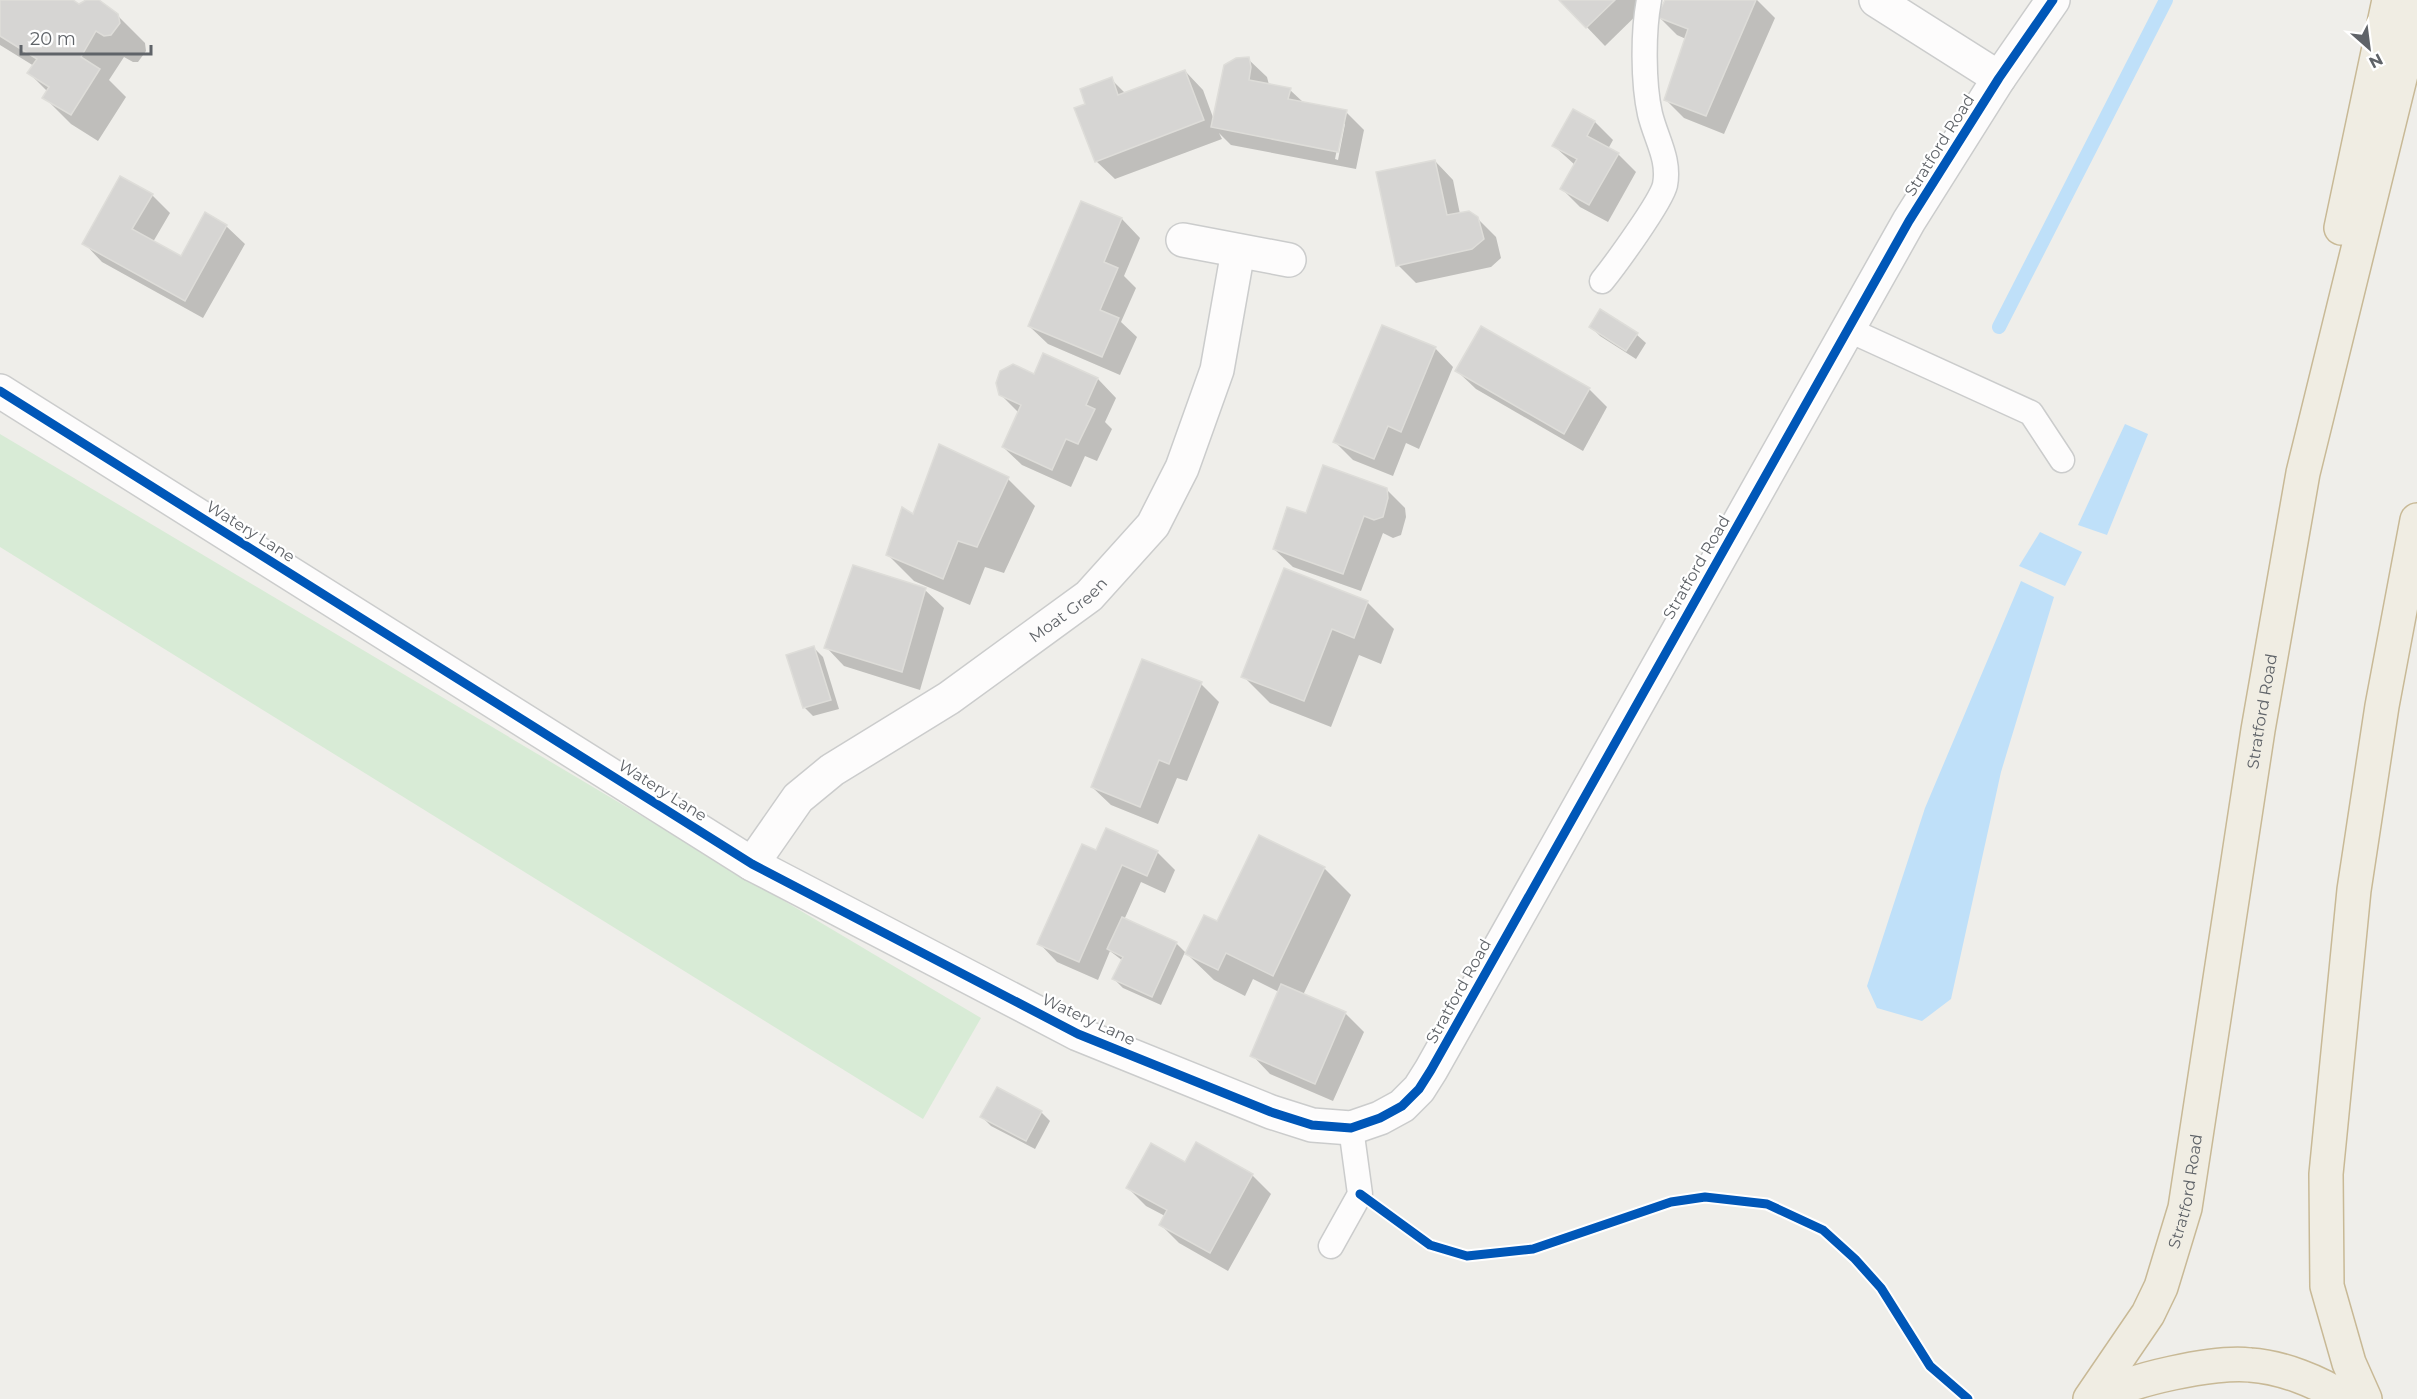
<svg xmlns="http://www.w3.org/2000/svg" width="2417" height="1399" font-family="Montserrat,sans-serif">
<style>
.green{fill:#d8ebd6}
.water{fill:#bfe0f9}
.shadow{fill:#0003;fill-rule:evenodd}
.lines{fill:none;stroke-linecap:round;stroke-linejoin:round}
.stream{stroke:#bfe0f9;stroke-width:14}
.building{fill:#d6d5d3;stroke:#deddd9;stroke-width:1.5}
.lane-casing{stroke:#cbcccc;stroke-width:27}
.street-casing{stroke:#cbcccc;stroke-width:36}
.highway-casing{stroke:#c8b996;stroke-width:36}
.lane{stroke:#fdfcfc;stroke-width:24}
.street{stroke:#fdfcfc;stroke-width:33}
.highway{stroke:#f0ede3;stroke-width:33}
.cycleway-casing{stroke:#fff;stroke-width:13}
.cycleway{stroke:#0057b8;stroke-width:9}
.labels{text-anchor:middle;stroke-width:4.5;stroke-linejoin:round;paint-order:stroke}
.street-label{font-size:16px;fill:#5f6368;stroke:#fff}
</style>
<rect width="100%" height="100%" fill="#efeeea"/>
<polygon class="green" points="0,434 981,1018 923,1119 0,547"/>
<g class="water">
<polygon points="2125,424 2148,434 2107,535 2078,525"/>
<polygon points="2040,532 2082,552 2065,586 2019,566"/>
<polygon points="2021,581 2054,597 2001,772 1951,999 1922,1021 1877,1008 1867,986 1925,808"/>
</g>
<g class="shadow">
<polygon points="0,0 70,0 79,6 89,0 96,0 117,15 145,43 146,51 138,62 133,62 124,57 109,80 126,97 98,141 71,124 44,97 48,92 29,73 34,66 0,45"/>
<polygon points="1561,0 1652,0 1605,46"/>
<polygon points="1667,0 1757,0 1775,18 1724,134 1684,118 1666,100 1686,39 1677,35 1659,17"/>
<path d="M1248 59 1267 77 1269 85 1290 90 1304 103 1346 112 1364 130 1356 169 1231 145 1219 133 1222 139 1115 179 1096 161 1087 105 1111 79 1126 94 1185 71 1203 90 1214 120ZM1342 124H1345L1338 160 1335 159Z"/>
<polygon points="1595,122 1613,140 1608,149 1618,154 1636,172 1608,222 1580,207 1562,189 1575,165 1554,146"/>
<polygon points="1435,161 1453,180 1460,214 1477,218 1496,237 1501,258 1491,267 1416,283 1398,265"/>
<polygon points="152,195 170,213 153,242 181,258 226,226 245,244 203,318 102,262 84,243"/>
<polygon points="1082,203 1122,219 1140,238 1124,276 1136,288 1121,322 1137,337 1120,375 1048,344 1029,326"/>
<polygon points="1591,327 1637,335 1646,343 1636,359 1600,336"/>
<polygon points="1435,348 1453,367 1419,449 1406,443 1393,476 1353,460 1335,442"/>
<polygon points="1044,355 1098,379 1116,398 1105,422 1112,429 1097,461 1085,456 1071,487 1022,465 1003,447 1019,413 1000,394 1034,376"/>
<polygon points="1457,371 1589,389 1607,407 1583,451 1476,389"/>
<polygon points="940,446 1008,479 1035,506 1004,573 985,567 970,605 914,581 887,554 914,516"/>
<polygon points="1386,489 1405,508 1406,517 1401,535 1393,538 1383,533 1361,591 1293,567 1274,549 1307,515"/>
<polygon points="925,590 944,608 920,690 844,666 826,647"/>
<polygon points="1367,602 1394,629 1381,664 1359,655 1331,727 1270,703 1243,676"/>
<polygon points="814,648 823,657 839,709 813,716 804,707"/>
<polygon points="1201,684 1219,702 1187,781 1177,778 1158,824 1111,805 1092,787"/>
<polygon points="1097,852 1157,852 1175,870 1165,893 1141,882 1124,920 1176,943 1185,952 1161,1005 1123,988 1114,979 1123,961 1110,951 1098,980 1057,962 1039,943"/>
<polygon points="1324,868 1351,895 1303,995 1345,1013 1364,1032 1333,1101 1270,1074 1252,1055 1279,992 1253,979 1245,996 1214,980 1187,954 1218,923"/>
<polygon points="1041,1112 1050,1121 1035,1149 991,1126 982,1117"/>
<polygon points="1197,1144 1252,1175 1271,1194 1228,1271 1179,1243 1161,1225 1165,1216 1146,1206 1128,1188 1186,1164"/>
</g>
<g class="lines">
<polyline class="stream" points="1999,327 2166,0"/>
</g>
<g class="building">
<polygon points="0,0 73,0 79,4 86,0 99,0 118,14 120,23 111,35 104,36 96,31 81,57 100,69 71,115 42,98 49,87 27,73 37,59 0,36"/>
<polygon points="1559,0 1615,0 1586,28"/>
<polygon points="1665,0 1756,0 1706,116 1664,100 1688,29 1657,17"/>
<polygon points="1249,57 1251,67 1249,80 1291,88 1288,99 1347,110 1338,152 1211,127 1224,65 1236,58"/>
<polygon points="1185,70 1204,120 1095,162 1074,108 1085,104 1080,89 1112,77 1118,95"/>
<polygon points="1573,109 1595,121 1587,136 1619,153 1589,205 1560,189 1577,159 1552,146"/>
<polygon points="1435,160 1447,215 1469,211 1478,217 1484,239 1472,249 1396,266 1376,172"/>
<polygon points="120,176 153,194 132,229 181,256 205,212 227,225 185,301 82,244"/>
<polygon points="1081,201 1122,218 1104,262 1118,268 1100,310 1119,318 1102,357 1028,326"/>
<polygon points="1600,309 1638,333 1626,351 1589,327"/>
<polygon points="1382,325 1436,347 1401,432 1388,426 1374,459 1333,442"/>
<polygon points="1481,326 1590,388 1564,434 1455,371"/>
<polygon points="1043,353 1098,378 1086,405 1095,409 1078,444 1066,439 1052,470 1002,447 1021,405 999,395 996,383 1000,371 1013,364 1034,374"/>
<polygon points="939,444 1009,477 977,547 958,541 943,579 886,555 902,507 913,514"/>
<polygon points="1323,465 1387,488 1388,498 1383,517 1374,520 1364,516 1343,574 1273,549 1287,507 1306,513"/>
<polygon points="853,565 926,588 902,672 824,648"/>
<polygon points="1284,568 1368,601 1354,638 1332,629 1304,701 1241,677"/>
<polygon points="814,646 831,700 803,708 786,655"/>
<polygon points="1142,659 1202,682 1169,764 1159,760 1140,807 1091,787"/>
<polygon points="1106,828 1158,851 1147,876 1122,865 1079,962 1037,944 1082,844 1096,850"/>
<polygon points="1259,835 1325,867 1273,976 1226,953 1218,970 1185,954 1204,915 1217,921"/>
<polygon points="1122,917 1177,942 1152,997 1112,979 1123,957 1107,949"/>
<polygon points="1281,984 1346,1012 1315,1084 1250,1056"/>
<polygon points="997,1087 1042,1111 1026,1141 980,1117"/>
<polygon points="1196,1142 1253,1174 1210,1253 1159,1225 1167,1210 1126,1188 1151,1143 1185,1162"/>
</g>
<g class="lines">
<defs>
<g id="lane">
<path d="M1602 281C1615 265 1661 202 1665 185 1670 159 1656 139 1650 114 1643 83 1643 31 1649 0"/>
<polyline points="1847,329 2031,413 2062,460"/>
<polyline points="1331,1246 1360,1194 1351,1128"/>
</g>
<g id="street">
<polyline points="1876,0 1999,78"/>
<polyline points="1183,240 1289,260"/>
<polyline points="0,391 752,864 1078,1034 1271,1112 1312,1125 1351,1128 1380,1118 1402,1106 1419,1089 1431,1070 1909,221 1999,78 2053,0"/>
<path id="s1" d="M752 864 798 798 832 770 949 698 1089 596 1153 525 1182 468 1217 370 1238 251"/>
</g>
<g id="highway">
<polyline points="2341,228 2389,0"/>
<path id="s2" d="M2090 1399 2148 1314 2161 1287 2185 1208 2258 730 2303 473 2417 9"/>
<path d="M2099 1399C2127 1379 2217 1361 2250 1365 2282 1367 2319 1382 2345 1399"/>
<polyline points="2365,1399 2349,1363 2327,1286 2326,1174 2354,890 2382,706 2417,520"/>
</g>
</defs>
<use href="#lane" class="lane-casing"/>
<use href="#street" class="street-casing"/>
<use href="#highway" class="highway-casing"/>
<use href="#lane" class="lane"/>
<use href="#street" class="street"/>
<use href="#highway" class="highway"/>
<defs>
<g id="cycleway">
<polyline points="0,391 752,864 1078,1034 1271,1112 1312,1125 1351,1128 1380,1118 1402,1106 1419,1089 1431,1070 1909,221 1999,78 2053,0"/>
<polyline points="1360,1194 1430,1245 1467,1256 1533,1249 1671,1202 1705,1197 1767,1204 1823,1230 1855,1259 1881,1288 1930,1366 1968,1399"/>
</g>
</defs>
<use href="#cycleway" class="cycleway-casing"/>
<use href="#cycleway" class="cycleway"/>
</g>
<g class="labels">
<g class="street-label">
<text transform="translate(1939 145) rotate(-58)" y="6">Stratford Road</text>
<text transform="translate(251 531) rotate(32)" y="6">Watery Lane</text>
<text transform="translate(1696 567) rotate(-60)" y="6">Stratford Road</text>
<text dy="6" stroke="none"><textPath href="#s1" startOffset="410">Moat Green</textPath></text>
<text dy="6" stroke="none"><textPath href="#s2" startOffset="718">Stratford Road</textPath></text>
<text transform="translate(663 790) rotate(32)" y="6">Watery Lane</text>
<text transform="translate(1458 991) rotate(-61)" y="6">Stratford Road</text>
<text transform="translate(1089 1019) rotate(25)" y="6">Watery Lane</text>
<text dy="6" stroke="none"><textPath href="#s2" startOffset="232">Stratford Road</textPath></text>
</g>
</g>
<g transform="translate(2369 48) rotate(152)" stroke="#ffffff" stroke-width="4.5" paint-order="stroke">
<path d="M0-4.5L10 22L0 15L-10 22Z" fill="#5f6368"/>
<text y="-9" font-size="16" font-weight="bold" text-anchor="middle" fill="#5f6368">N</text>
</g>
<path d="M21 45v9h130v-9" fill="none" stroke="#5f6368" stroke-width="3"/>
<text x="30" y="45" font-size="18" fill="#5f6368" stroke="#ffffff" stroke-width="4.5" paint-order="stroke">20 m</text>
</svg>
